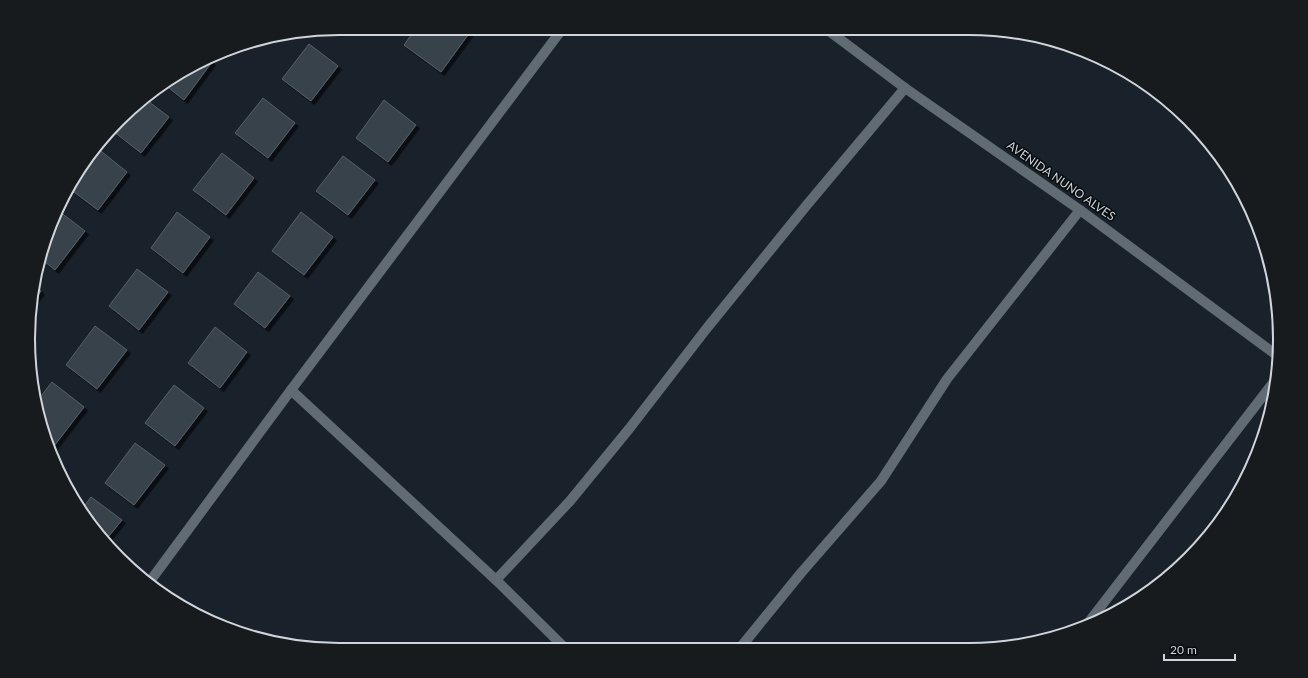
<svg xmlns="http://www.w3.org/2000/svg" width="1308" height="678" font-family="Lato,sans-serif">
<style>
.building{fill:#38424b;stroke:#566069;filter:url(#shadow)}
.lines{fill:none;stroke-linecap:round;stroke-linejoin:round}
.minor{stroke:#606b74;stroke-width:10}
.labels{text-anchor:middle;stroke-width:3;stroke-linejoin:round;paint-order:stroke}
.street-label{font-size:12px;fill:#d0d5db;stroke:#070b0e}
.rim{fill:none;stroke:#d0d5db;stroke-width:2}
</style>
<defs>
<filter id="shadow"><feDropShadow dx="3.5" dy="3.5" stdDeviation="0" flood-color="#0009"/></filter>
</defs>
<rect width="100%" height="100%" fill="#19212a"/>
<g class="building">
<polygon points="416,28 473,28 441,72 404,45"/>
<polygon points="309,44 338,66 311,101 282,79"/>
<polygon points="210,60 212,62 184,100 164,84"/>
<polygon points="144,98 169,117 141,153 113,131"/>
<polygon points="263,98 295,123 268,158 235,133"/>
<polygon points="384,100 416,125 388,162 356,138"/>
<polygon points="97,148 127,172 98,210 70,189 77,174"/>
<polygon points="222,153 254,178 226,215 193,190"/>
<polygon points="343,156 375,180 348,215 316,191"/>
<polygon points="60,212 85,231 55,270 39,257"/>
<polygon points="177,212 210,237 183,273 151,248"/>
<polygon points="301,212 333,237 304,275 272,251"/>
<polygon points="137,269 168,292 139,330 109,306"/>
<polygon points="258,272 290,296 265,328 234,304"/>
<polygon points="36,287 41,291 35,299"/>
<polygon points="95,326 127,350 97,389 66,365"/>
<polygon points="215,327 247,352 220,388 188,363"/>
<polygon points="52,382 84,407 54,446 48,442 38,400"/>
<polygon points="174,385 204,408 175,446 145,423"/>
<polygon points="135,443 165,465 134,505 105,483"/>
<polygon points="91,497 122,520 104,542 83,508"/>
</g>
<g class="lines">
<g class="minor">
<polyline points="825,28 905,88 1080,210 1279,357"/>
<polyline points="291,390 496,580 566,649"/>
<polyline points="496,580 570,501 629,429 707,328 806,206 905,88"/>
<polyline points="148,584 291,390 563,28"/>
<polyline points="1085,627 1276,379"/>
<polyline points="740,648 801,573 881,481 947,379 1080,210"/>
</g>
</g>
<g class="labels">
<g class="street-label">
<text transform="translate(1061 181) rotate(35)" y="4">AVENIDA NUNO ALVES</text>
</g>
</g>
<path d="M0 0H1308V678H0ZM339 35H969A304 304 0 0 1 1273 339V339A304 304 0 0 1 969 643H339A304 304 0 0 1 35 339V339A304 304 0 0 1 339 35Z" fill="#171b1e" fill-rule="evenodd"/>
<path class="rim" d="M339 35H969A304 304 0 0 1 1273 339V339A304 304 0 0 1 969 643H339A304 304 0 0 1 35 339V339A304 304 0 0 1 339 35Z"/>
<path d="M1164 654v6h71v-6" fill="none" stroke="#d0d5db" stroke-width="2"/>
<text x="1170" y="654" font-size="12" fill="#d0d5db" stroke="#070b0e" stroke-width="3" paint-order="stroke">20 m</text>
</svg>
